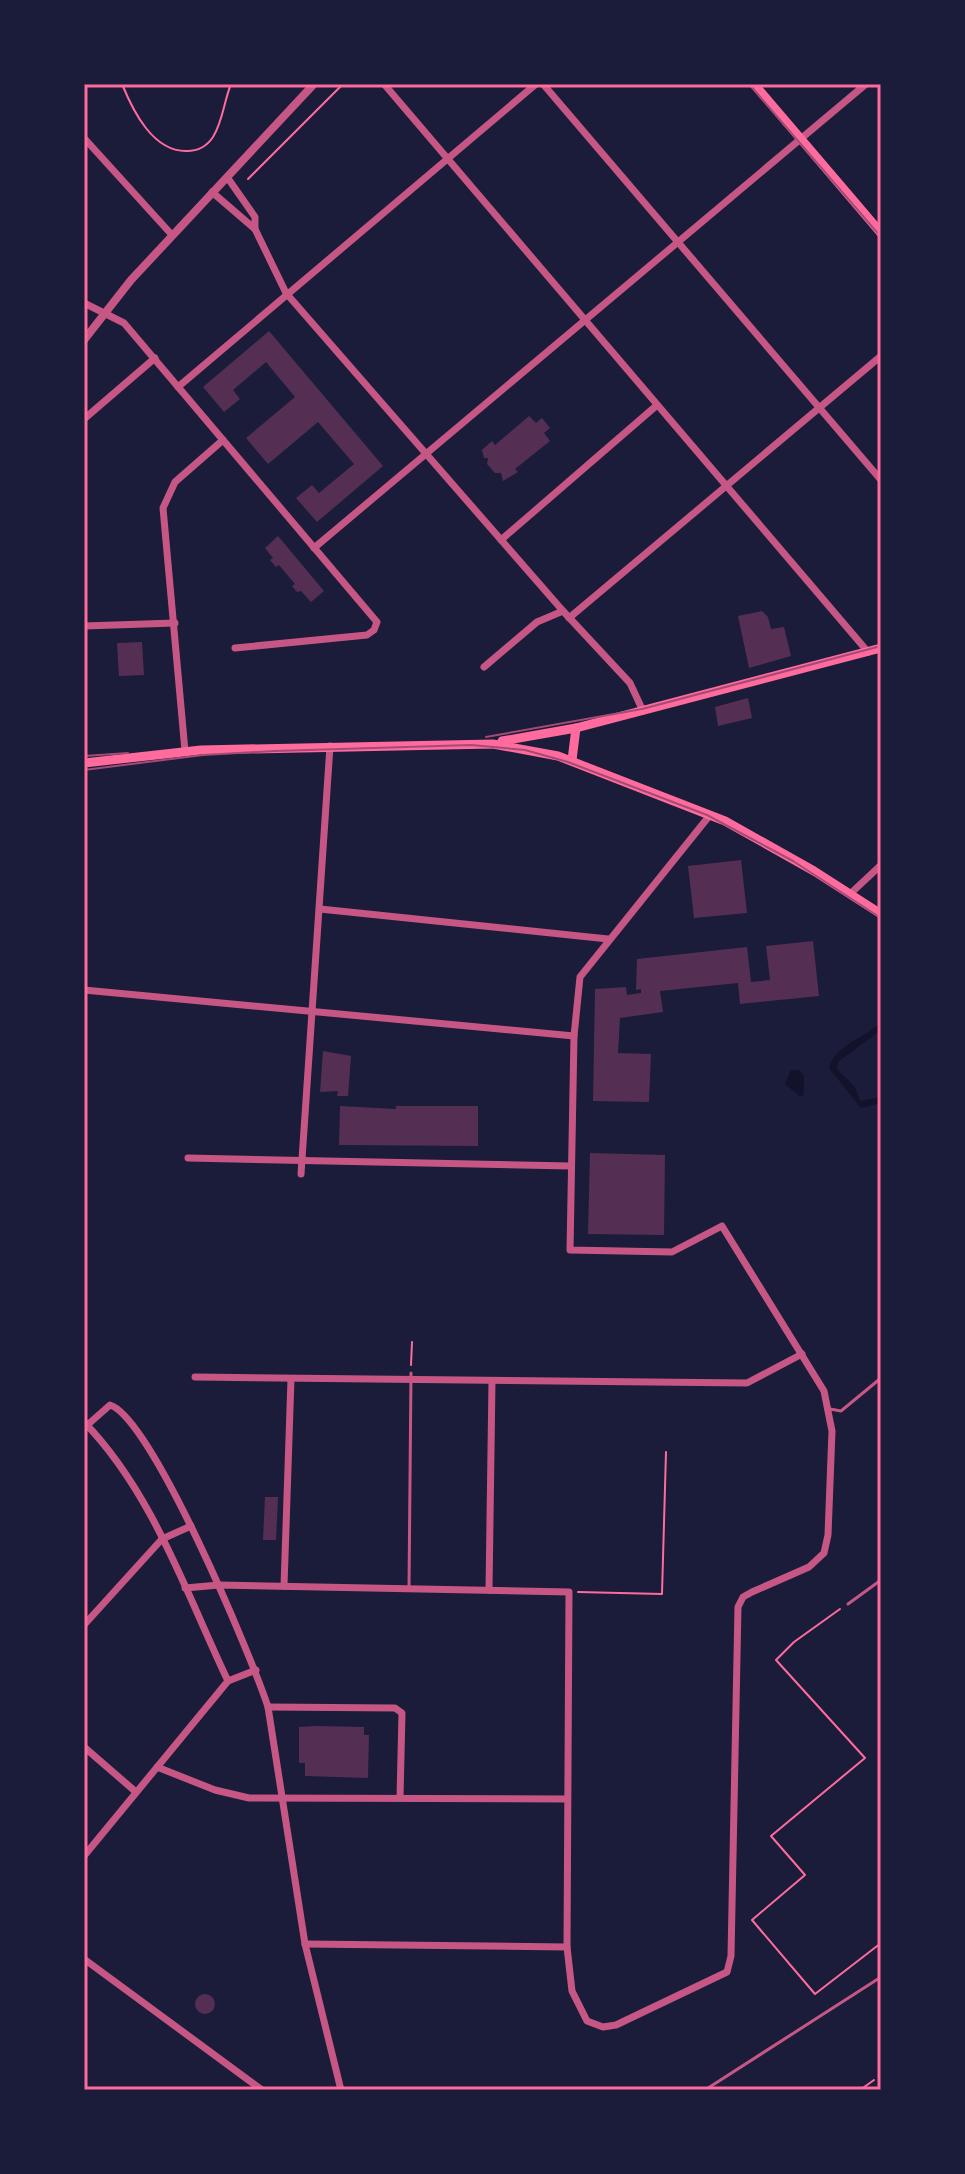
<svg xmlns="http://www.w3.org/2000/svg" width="965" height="2174" font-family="Helvetica,sans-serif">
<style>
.water{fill:#12122b}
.building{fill:#542f53}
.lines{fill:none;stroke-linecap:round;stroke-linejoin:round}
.path{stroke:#ff6b9d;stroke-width:2}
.service{stroke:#c65784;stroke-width:3}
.minor{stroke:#c65784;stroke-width:7}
.tertiary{stroke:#c65784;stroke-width:8}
.secondary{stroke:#ff6b9d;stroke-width:9}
.tram{stroke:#a44b75;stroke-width:2}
.neatline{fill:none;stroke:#ff6b9d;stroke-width:3}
</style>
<rect width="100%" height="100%" fill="#1b1b3a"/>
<g class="water">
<path d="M881 1022V1030L838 1062 837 1069 855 1087 860 1101 881 1097V1103L861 1108 829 1068C836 1044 864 1039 881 1022Z"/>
<polygon points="791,1070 799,1070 804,1076 804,1094 801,1097 785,1084"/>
</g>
<g class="building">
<polygon points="269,331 383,466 317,522 296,498 312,485 319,493 354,464 318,422 268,464 246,438 295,397 266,362 233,390 240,399 224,412 203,387"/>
<polygon points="529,416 536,423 542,418 550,428 544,433 550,441 515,469 518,472 503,481 501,473 495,473 487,464 488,458 484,458 482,450 492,441 495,445"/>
<polygon points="278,536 324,591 311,602 301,591 297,592 292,586 295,584 279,565 276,567 270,560 273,558 265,548"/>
<polygon points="762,611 768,617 771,629 784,627 791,656 749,668 738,616"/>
<polygon points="142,642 144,675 119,676 117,643"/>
<polygon points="748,698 752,718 718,726 715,707"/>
<polygon points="741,860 747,913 694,918 688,866"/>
<polygon points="813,941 819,996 740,1004 738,983 660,991 663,1012 620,1018 618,1053 651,1054 649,1102 593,1101 595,989 626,987 627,995 641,993 641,989 636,990 637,959 747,947 751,982 770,980 766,946"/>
<polygon points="323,1051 351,1056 348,1096 337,1096 338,1091 320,1092"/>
<polygon points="340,1106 396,1109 396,1106 478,1106 478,1146 339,1145"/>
<polygon points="590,1153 665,1155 664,1235 588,1234"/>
<polygon points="265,1497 278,1497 276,1540 263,1540"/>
<polygon points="317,1726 364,1727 364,1735 369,1735 368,1778 305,1776 305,1763 299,1763 299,1727"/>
<circle cx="205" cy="2004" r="10"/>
</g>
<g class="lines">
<g class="path">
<path d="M122 84C133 111 153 152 187 151 198 151 207 146 213 137 223 121 224 101 231 84"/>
<polyline points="248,179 343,84"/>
<polyline points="411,1365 412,1342"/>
<polyline points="578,1592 662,1594 666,1452"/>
<polyline points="840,1609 794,1642 776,1660 865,1758 771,1836 805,1875 752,1920 815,1994 881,1943"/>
<polyline points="860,2090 874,2080"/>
</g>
<g class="service">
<polyline points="830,1409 841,1411 881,1378"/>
<polyline points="409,1589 411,1373"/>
<polyline points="848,1604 881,1580"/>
<polyline points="705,2090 881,1977"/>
</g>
<g class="minor">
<polyline points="384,84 868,652"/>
<polyline points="543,84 881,480"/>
<polyline points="84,138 172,235"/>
<polyline points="227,177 255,217 255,229"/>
<polyline points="212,192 255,229 286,293 563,611 630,683 643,711"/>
<polyline points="84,303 124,323 377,622 374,630 367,635 235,648"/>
<polyline points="178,387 536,84"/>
<polyline points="84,419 155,358"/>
<polyline points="501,540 656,406"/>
<polyline points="314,548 866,84"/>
<polyline points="569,618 881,356"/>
<polyline points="84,626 175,623"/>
<polyline points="484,667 537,622 563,611"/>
<polyline points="185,751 163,508 175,482 223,440"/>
<polyline points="850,894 881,865"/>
<polyline points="320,909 608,939"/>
<polyline points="84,990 574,1036"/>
<polyline points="188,1158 571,1166"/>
<polyline points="301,1174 330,746"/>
<polyline points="195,1377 747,1383 802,1354"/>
<path d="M84 1422C153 1493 186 1593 228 1681"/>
<path d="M84 1428 110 1405C152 1418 252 1658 268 1707L305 1944 341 2090"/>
<polyline points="284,1586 291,1379"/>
<polyline points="185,1588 219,1585 569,1592 567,1947 572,1991 587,2021 603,2027 616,2025 727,1972 731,1956 738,1607 743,1597 752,1592 809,1567 824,1553 828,1535 832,1431 824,1391 722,1226 672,1252 570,1250 574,1036 580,977 710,815"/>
<polyline points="489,1590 492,1381"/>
<polyline points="84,1625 162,1539 191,1526"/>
<polyline points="268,1707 395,1708 402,1713 400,1798"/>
<polyline points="84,1747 136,1792"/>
<polyline points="157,1767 215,1790 249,1798 567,1799"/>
<polyline points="84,1856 228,1681 256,1670"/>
<polyline points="305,1944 567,1947"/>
<polyline points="84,1959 262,2090"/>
</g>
<polyline class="tertiary" points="84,340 131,280 314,84"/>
<g class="secondary">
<polyline points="754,84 881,233"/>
<polyline points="502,741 576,728 881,648"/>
<polyline points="572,760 576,728"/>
<polyline points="84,763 201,750 493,744 558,756 725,821 814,871 881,914"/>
</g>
<g class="tram">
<polyline points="749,84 881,237"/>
<polyline points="486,737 642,709 881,646"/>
<polyline points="84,756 128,753"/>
<polyline points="84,770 203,755 275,751 471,745 525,750 568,762 707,815 793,861 881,918"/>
</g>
</g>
<rect width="965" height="2174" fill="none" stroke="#1b1b3a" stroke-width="172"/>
<rect x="86" y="86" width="793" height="2002" class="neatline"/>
</svg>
